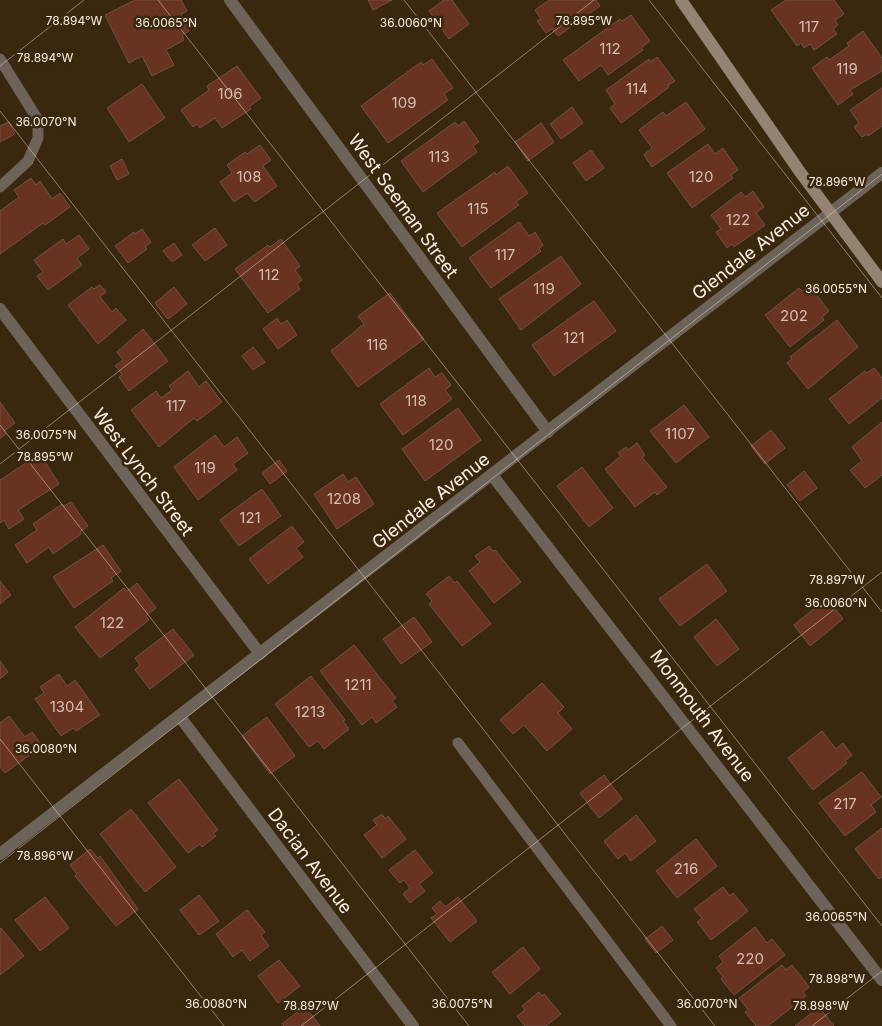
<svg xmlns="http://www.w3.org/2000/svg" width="882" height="1026" font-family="Inter,sans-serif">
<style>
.building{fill:#683321;stroke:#725247}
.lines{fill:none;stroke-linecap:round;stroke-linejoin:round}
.lane{stroke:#6e6359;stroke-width:11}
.street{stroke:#6e6359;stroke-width:12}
.secondary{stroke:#948273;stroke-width:12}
.ticks{fill:none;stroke:#fbeee0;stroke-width:1;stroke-opacity:0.45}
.labels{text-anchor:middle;stroke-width:5;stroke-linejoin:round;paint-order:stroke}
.number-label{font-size:15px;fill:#d6bfb0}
.street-label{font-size:18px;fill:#fbeee0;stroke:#39270e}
.ticks-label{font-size:12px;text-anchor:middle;fill:#fbeee0;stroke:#39270e;stroke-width:5;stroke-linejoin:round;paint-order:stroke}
</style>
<rect width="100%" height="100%" fill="#39270e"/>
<g class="building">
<polygon points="135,0 181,0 187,11 181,14 189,31 182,35 184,40 166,50 174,65 152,76 142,56 129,63 105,15"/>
<polygon points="368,0 392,0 373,10"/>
<polygon points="444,0 452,0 469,24 449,39 429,11"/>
<polygon points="549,0 596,0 600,6 558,36 552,29 546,33 537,21 541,19 535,10"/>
<polygon points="786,0 834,0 844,14 835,20 838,25 833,29 837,34 814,50 810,44 804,48 801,43 797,46 771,10"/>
<polygon points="631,15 650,41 641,48 643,50 608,75 601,65 579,81 563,60 620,19 622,21"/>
<polygon points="863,31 882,58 882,71 850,90 853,94 838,105 812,68 827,57 829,60 849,46 847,43"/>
<polygon points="657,57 675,81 668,85 669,87 621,123 610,108 615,104 606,90 649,59 650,62"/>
<polygon points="432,59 453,88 444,94 448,100 388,143 361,106 421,62 423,65"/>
<polygon points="237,66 261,98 249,107 251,109 222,128 215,118 200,128 197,124 193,127 181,110 209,90 207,86"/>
<polygon points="142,84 165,118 129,142 107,108"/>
<polygon points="882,88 882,126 868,136 867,134 862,137 854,127 859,123 850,110"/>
<polygon points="686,102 705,129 652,167 644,155 652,148 639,130 663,112 666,116"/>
<polygon points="572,107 583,123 561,139 550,124"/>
<polygon points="464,121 479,142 473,146 477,152 423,192 401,161 455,122 458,126"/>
<polygon points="9,122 15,134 0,142 0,126"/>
<polygon points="541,123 554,142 528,161 515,142"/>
<polygon points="708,144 715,154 723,148 738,170 731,175 733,178 692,208 667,173"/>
<polygon points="260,145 271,160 263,166 277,186 255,202 247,193 234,202 220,182 232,173 227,165 245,152 247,154"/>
<polygon points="591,150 604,168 586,181 573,163"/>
<polygon points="122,159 129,174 117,180 110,166"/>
<polygon points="508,166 528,193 516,202 519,205 462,247 437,213 495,172 496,175"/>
<polygon points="31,178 36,185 40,181 52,199 60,193 70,207 45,225 43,223 0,254 0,211 19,197 14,190"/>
<polygon points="753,191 764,207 756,213 765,225 734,247 732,244 727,248 716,232 721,229 711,215 741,192 745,197"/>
<polygon points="519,222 529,236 535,232 543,245 539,249 541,251 491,288 469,258"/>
<polygon points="215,228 227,245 205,261 192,245"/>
<polygon points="142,229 151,242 145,247 147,249 128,263 115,246 134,232 135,234"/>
<polygon points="79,235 89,249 77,258 82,265 48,290 37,276 43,272 34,260 63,239 66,244"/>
<polygon points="281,239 300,266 295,270 302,280 297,284 300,289 268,313 235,269 268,245 270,247"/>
<polygon points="174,243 182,255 172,262 163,251"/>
<polygon points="561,256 581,284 521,330 499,299"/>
<polygon points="100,285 106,292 100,297 112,312 116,308 126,320 98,344 68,305 92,287 94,289"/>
<polygon points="809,285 829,311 822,317 824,320 790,347 765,315 799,288 802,291"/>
<polygon points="174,287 187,304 168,319 155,303"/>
<polygon points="390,293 424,339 358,387 331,351 364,324 358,316"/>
<polygon points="594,301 616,331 554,376 532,345"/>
<polygon points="277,318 281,324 287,320 297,335 278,349 263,329"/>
<polygon points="837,320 858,347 808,389 787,363 792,359 790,357"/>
<polygon points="143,329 168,361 129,391 119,377 122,374 115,366 123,360 117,352"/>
<polygon points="253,347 265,362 253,370 242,356"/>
<polygon points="429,368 435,377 442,373 451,385 445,390 452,399 403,435 380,404"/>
<polygon points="874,368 882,378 882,398 849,424 829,399 865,371 867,373"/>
<polygon points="188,371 199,387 206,381 222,402 197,421 194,418 159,447 131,410 156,391 161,398 172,390 169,386"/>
<polygon points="0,402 15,423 4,431 6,434 0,438"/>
<polygon points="684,405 709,437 676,463 650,431"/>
<polygon points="458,408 481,440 425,481 402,449"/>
<polygon points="882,422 882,475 865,488 850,470 862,461 852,447"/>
<polygon points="771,430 785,448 765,464 751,446"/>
<polygon points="215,435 224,447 237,437 248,453 233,464 237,470 198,500 174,467"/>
<polygon points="637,443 645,455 642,457 667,487 657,495 655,492 635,507 605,469 621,456 618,453 626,447 628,450"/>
<polygon points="40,454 59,484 18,510 24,519 9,529 4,520 0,523 0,480"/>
<polygon points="279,460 287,471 270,484 262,473"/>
<polygon points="582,467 613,508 589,527 557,486"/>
<polygon points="804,471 817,488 800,501 787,485"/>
<polygon points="343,474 348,482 356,477 374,504 337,529 314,494"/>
<polygon points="262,489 281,516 239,546 220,520"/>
<polygon points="71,502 88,526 80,532 81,534 53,554 49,547 27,563 15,545 37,530 33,524 62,504 64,506"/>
<polygon points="292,526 304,542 296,548 303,557 268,584 249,559"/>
<polygon points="103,545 121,571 111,578 113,581 74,608 53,577"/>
<polygon points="489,546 493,551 495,550 521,582 494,603 469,571 480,562 475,556"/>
<polygon points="707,564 727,591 680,626 659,599"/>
<polygon points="449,576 455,583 457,581 491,624 462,646 429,604 432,601 426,594"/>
<polygon points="0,581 11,595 0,604"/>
<polygon points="137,583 156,608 146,616 149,620 100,658 75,627 124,588 127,591"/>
<polygon points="827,598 843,619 810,646 794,625"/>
<polygon points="414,617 432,642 401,664 383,639"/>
<polygon points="716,619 739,649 717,666 694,637"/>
<polygon points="173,629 194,655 150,689 135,670 140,665 135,658"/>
<polygon points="354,645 396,698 392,701 397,707 376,723 372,717 362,725 320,671"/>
<polygon points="0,661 8,672 0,679"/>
<polygon points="59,674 67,686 75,680 100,715 76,731 73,728 61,736 35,699 44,693 40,687"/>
<polygon points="311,676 345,720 343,721 349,729 324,749 318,741 309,747 275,704"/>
<polygon points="542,683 564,707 558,713 572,729 547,751 524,725 513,734 500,720"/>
<polygon points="9,716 25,737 32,732 42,746 5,773 0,767 0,723"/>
<polygon points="267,717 295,756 270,774 242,736"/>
<polygon points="822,731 836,749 843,743 852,755 845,761 847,763 813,790 788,758"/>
<polygon points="862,772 881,797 871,805 876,812 845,836 819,803"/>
<polygon points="604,775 622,799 599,818 580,793"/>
<polygon points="179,779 218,830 213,833 216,836 202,847 200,844 188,853 148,803"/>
<polygon points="131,809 176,867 145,892 100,834"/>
<polygon points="382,814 385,819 388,816 406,839 382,858 364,835 377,825 373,820"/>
<polygon points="636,815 656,841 631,861 625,853 618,859 604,841"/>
<polygon points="882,828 882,877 879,879 855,849"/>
<polygon points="696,839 717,866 677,898 656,871"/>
<polygon points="90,849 98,858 100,856 138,909 116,926 75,876 77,874 70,865"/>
<polygon points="415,850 433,873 419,884 425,891 410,903 403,894 410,888 404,880 400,883 389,870"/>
<polygon points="723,887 730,896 733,893 748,911 711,940 697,922 702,918 694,909"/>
<polygon points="199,895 219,921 199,935 180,910"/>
<polygon points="45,897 69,928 40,951 15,920"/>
<polygon points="458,897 477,921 450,942 431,918 437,914 432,908 440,901 445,907"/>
<polygon points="247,910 265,932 261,935 269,946 250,961 242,950 233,957 216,934"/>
<polygon points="662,926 673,940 656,953 645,939"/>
<polygon points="755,927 767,943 772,939 785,955 734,995 721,979 723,977 716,968 723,962 719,956"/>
<polygon points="1,928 24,956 0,975 0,929"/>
<polygon points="523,947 540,969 510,994 492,972"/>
<polygon points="279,960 300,986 278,1003 258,976"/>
<polygon points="782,965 786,970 792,965 809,987 803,992 806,996 768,1026 756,1026 745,1012 748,1010 739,998"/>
<polygon points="539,992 542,996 544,994 561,1014 546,1026 525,1026 517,1016 525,1010 522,1006"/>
<polygon points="305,1006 320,1026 284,1026 282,1024"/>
<polygon points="819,1007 834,1026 795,1026"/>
</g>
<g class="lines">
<g class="lane">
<polyline points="0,59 38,120 38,138 28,161 0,187"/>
<polyline points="458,743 671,1026"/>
</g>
<g class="street">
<polyline points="230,0 548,432"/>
<polyline points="0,309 260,654"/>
<polyline points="492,475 882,980"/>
<polyline points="180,717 413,1026"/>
<polyline points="0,854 882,173"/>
</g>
<polyline class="secondary" points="681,0 800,172 882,282"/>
</g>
<path class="ticks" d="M158 0 882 926M404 0 882 612M649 0 882 298M0 66 84 0M0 111 715 1026M0 425 469 1026M0 464 594 0M0 739 224 1026M0 863 882 174M301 1026 882 572M812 1026 882 971"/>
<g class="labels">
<g class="number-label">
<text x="809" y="32">117</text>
<text x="610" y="54">112</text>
<text x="847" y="74">119</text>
<text x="637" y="94">114</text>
<text x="230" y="99">106</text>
<text x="404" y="108">109</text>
<text x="439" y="162">113</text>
<text x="249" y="182">108</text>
<text x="701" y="182">120</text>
<text x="478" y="214">115</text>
<text x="738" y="225">122</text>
<text x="505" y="260">117</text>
<text x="269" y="280">112</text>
<text x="544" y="294">119</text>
<text x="794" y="321">202</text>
<text x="574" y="343">121</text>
<text x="377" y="350">116</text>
<text x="416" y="406">118</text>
<text x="176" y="411">117</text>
<text x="680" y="439">1107</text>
<text x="441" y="450">120</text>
<text x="205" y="473">119</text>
<text x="344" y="504">1208</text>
<text x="250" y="523">121</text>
<text x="112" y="628">122</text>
<text x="358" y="690">1211</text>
<text x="67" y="712">1304</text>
<text x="310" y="717">1213</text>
<text x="845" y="809">217</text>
<text x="686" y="874">216</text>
<text x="750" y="964">220</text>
</g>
<g class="street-label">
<text transform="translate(403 206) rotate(54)" y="6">West Seeman Street</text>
<text transform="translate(751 252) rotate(-38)" y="6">Glendale Avenue</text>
<text transform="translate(143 472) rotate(53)" y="6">West Lynch Street</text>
<text transform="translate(431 501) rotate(-38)" y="6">Glendale Avenue</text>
<text transform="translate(702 716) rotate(53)" y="6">Monmouth Avenue</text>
<text transform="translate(310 861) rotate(53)" y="6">Dacian Avenue</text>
</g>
</g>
<g class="ticks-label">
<text x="584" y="25">78.895°W</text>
<text x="74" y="25">78.894°W</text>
<text x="166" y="27">36.0065°N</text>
<text x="411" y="27">36.0060°N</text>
<text x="45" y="62">78.894°W</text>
<text x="46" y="126">36.0070°N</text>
<text x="837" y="186">78.896°W</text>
<text x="836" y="293">36.0055°N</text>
<text x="46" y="439">36.0075°N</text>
<text x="45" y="461">78.895°W</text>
<text x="837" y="584">78.897°W</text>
<text x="836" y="607">36.0060°N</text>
<text x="46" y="753">36.0080°N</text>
<text x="45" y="860">78.896°W</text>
<text x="836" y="921">36.0065°N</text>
<text x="837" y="983">78.898°W</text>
<text x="216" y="1008">36.0080°N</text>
<text x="462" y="1008">36.0075°N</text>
<text x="707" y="1008">36.0070°N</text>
<text x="311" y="1010">78.897°W</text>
<text x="821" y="1010">78.898°W</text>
</g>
</svg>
